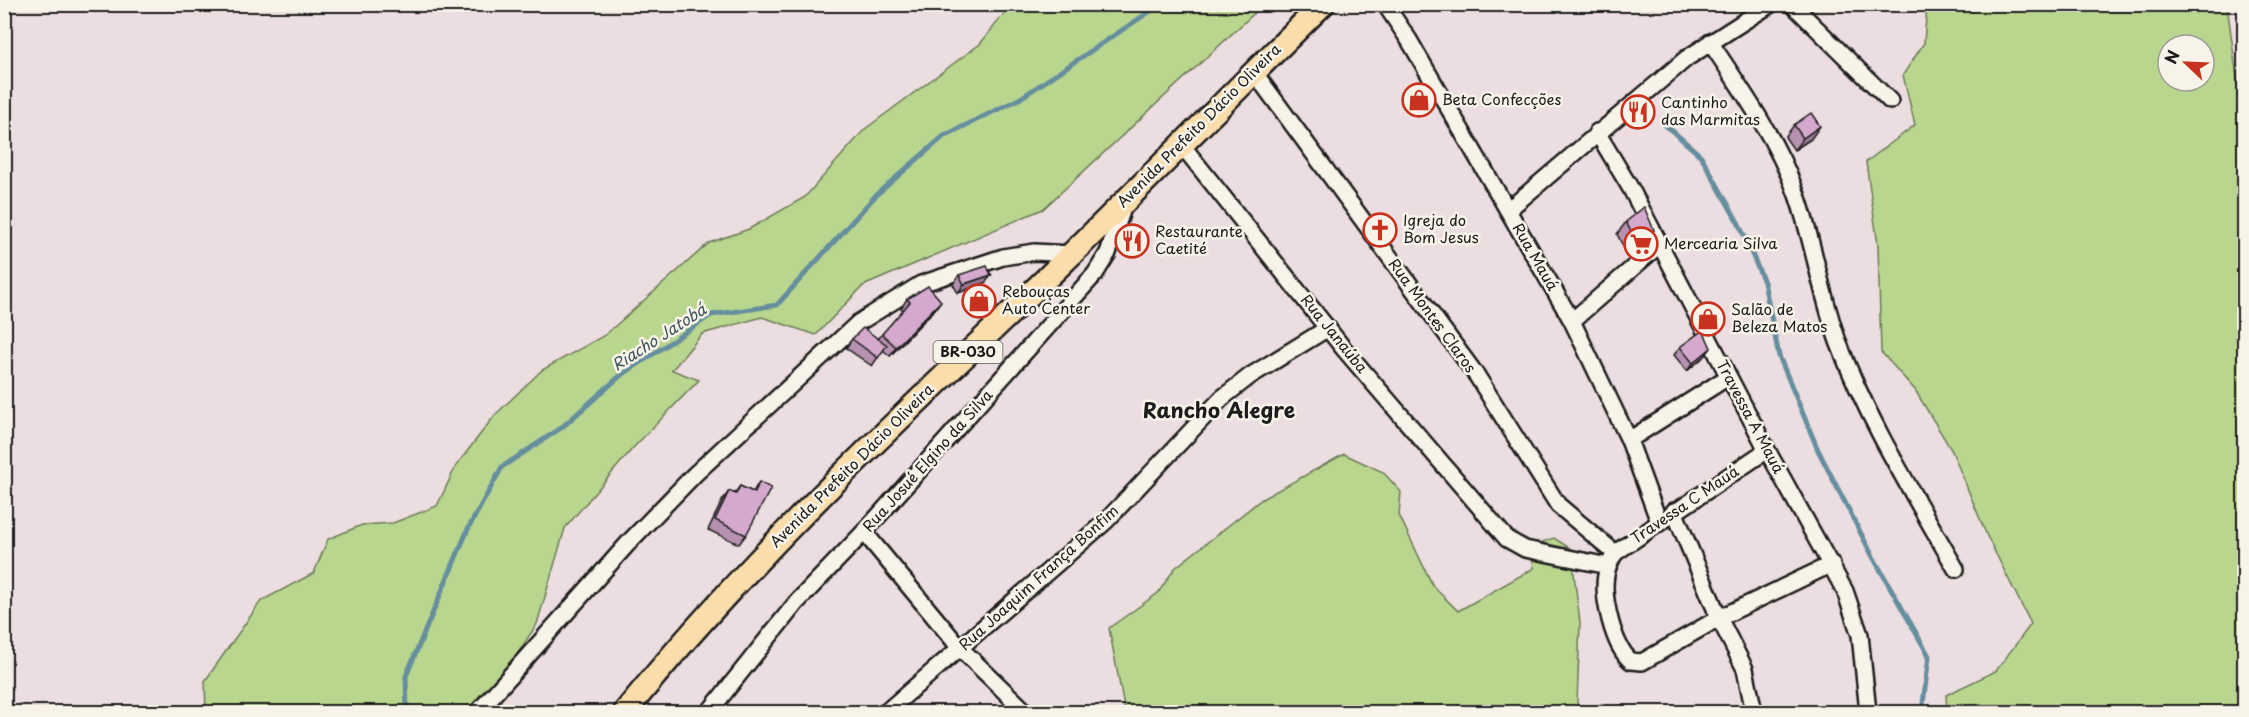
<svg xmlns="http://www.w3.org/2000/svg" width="2249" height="717" font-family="'Playpen Sans',sans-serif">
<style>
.green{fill:#b9d68e;stroke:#6a7955;stroke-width:1.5;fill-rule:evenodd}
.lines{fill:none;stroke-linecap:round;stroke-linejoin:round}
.stream{stroke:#658e9f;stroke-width:5}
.minor-casing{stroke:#1c1c1c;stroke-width:20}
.primary-casing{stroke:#1c1c1c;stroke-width:27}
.minor{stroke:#f7f3e8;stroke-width:15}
.primary{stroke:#faddab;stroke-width:22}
.wall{fill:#b691b0;stroke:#1c1c1c;stroke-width:1.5}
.shaded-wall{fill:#947690;stroke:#1c1c1c;stroke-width:1.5}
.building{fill:#d4a9cd;stroke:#1c1c1c;stroke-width:1.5}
.labels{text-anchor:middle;stroke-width:5;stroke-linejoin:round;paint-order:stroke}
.shield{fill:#f7f3e8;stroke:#5e5c59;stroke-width:1.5}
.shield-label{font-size:14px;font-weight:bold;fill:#1c1c1c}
.poi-label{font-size:15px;fill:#1c1c1c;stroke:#f7f3e8;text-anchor:start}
.street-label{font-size:15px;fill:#1c1c1c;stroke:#f7f3e8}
.water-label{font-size:16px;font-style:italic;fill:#40555e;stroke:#f7f3e8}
.district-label{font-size:21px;font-weight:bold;fill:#1c1c1c;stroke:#f7f3e8}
</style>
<rect width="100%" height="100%" fill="#ecdde0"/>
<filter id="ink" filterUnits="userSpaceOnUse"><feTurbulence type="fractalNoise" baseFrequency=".0167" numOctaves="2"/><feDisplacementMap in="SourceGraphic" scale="12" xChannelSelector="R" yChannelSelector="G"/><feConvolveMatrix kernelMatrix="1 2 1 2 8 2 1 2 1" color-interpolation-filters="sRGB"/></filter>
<g filter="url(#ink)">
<g class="green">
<polygon points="1011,5 1263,5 1043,209 863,286 816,335 762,317 702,334 672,370 699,380 633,448 565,528 537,624 479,712 206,712 205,681 261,601 314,573 328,539 362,525 393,523 437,506 456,466 495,415 542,370 605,335 709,243 749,229 805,197 865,129 980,44"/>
<path d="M1927 5H2227L2244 130V712H1947L1946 695 1996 671 2031 624 1987 536 1952 451 1915 390 1881 352 1878 245 1866 162 1915 125 1903 75 1924 43ZM2168 45H2204V81H2168Z"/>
<polygon points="1344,454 1383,472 1401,492 1399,515 1433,586 1458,611 1534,568 1531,546 1554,538 1571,549 1580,623 1577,703 1580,712 1125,712 1109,628 1158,593 1175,568 1262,499"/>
</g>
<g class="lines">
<g class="stream">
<polyline points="1662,122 1701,156 1739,224 1764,282 1779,356 1818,450 1872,555 1929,656 1922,712"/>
<polyline points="407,712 406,676 468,529 502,467 561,428 619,377 711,315 777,305 877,194 944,136 1019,99 1161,4"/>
</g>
<defs>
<g id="minor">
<polyline points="1385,4 1409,40 1572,321 1629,440 1659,522"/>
<polyline points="1792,4 1890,101"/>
<path d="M1710 42C1742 90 1777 140 1797 195 1814 244 1821 295 1839 344 1869 423 1914 495 1956 569"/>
<polyline points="1254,72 1477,376 1558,505 1615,553"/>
<polyline points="1597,132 1631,189 1767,450 1845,591 1860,635 1868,712"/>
<polyline points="1181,144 1344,349 1507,539 1525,549 1608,566"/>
<polyline points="1508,210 1687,58 1771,4"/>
<polyline points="1572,321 1660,244"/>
<polyline points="1629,440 1728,377"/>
<path d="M1767 450 1615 553C1611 560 1607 567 1606 575 1602 597 1613 646 1631 661L1642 662 1719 618 1832 564"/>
<polyline points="1674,511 1719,618 1745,669 1754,712"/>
<polyline points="864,532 960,648 1026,712"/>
<polyline points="478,712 631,540 695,474 858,323 921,284 1003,257 1034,252 1071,254"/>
<polyline points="709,712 796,603 864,532 1095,274 1108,253 1124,205"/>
<polyline points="886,712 1106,521 1222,398 1250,376 1328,328"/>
</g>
<path id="primary" d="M625 712C745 563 885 432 1024 300 1126 203 1223 102 1323 4"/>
</defs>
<use href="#minor" class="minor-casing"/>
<use href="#primary" class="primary-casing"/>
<use href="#minor" class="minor"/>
<use href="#primary" class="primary"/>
</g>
<g class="wall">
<polygon points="1794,125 1811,139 1794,150 1785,137"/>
<polygon points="1626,222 1645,242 1628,256 1617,234"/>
<polygon points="959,275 991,275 985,283 958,293 953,284"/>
<polygon points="907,299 935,309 890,356 883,350 872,366 846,348 852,339 878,339 903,310 901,308"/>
<polygon points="1680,347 1705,356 1687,371 1674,355"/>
<polygon points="759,482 746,535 739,544 708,530 722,501 729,491 734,494 740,486 753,492"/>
</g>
<g class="shaded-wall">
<polygon points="1820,126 1811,139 1794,150 1803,138"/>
<polygon points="1654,230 1645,242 1628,256 1637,243"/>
<polygon points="991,275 985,283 958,293 964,284"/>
<polygon points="941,301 935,309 890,356 896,347"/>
<polygon points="1711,348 1705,356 1687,371 1693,363"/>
</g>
<g class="building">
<polygon points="1811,113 1820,126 1803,138 1794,125"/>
<polygon points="1644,207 1654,230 1637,243 1626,222"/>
<polygon points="987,266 991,275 964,284 959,275"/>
<polygon points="928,286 941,301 896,347 882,334 910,302 907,299"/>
<polygon points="863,328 887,345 878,358 852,339"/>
<polygon points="1703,330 1711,348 1693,363 1680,347"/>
<polygon points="759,482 771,488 746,535 715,520 729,491 736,494 740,486 755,493"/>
</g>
</g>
<defs>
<symbol id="shop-ring" viewBox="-11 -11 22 22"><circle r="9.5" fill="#f7f3e8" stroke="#c8321e" stroke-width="1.5"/><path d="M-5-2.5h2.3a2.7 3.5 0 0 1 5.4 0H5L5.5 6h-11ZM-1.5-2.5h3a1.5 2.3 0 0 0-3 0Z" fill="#c8321e"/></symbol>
<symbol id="restaurant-ring" viewBox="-11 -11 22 22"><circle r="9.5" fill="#f7f3e8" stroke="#c8321e" stroke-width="1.5"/><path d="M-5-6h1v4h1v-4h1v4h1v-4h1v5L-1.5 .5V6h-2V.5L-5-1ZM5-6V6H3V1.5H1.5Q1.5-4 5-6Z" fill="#c8321e"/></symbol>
<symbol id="church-ring" viewBox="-11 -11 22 22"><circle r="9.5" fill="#f7f3e8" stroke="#c8321e" stroke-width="1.5"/><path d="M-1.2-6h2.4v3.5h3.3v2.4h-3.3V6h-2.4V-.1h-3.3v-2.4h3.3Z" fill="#c8321e"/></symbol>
<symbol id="supermarket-ring" viewBox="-11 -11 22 22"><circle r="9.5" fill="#f7f3e8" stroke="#c8321e" stroke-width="1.5"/><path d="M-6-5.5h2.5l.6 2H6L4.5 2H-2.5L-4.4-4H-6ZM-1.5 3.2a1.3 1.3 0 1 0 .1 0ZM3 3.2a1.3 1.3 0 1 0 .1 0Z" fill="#c8321e"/></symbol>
</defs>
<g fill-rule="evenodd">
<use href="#shop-ring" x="1400" y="81" width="38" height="38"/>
<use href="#restaurant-ring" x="1619" y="93" width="38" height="38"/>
<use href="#church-ring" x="1361" y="211" width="38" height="38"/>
<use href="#restaurant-ring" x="1113" y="222" width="38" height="38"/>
<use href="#supermarket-ring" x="1622" y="225" width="38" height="38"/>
<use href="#shop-ring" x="960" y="282" width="38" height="38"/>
<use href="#shop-ring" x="1689" y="300" width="38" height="38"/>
</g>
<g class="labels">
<rect class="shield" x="933.5" y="341" width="69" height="22" rx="4.5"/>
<g class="shield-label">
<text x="968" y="357">BR-030</text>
</g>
<g class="poi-label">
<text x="1442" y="105">Beta Confecções</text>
<text x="1661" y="108">Cantinho<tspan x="1661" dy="17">das Marmitas</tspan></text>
<text x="1403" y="226">Igreja do<tspan x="1403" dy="17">Bom Jesus</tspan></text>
<text x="1155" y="237">Restaurante<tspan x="1155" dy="17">Caetité</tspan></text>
<text x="1664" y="249">Mercearia Silva</text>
<text x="1002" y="297">Rebouças<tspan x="1002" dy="17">Auto Center</tspan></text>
<text x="1731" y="315">Salão de<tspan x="1731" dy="17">Beleza Matos</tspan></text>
</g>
<g class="street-label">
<text transform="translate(1199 126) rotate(-45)" y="5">Avenida Prefeito Dácio Oliveira</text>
<text transform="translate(1535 257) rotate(60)" y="5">Rua Mauá</text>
<text transform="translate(1432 316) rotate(54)" y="5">Rua Montes Claros</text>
<text transform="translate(1334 334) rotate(51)" y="5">Rua Janaúba</text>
<text transform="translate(1750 417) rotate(62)" y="5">Travessa A Mauá</text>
<text transform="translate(928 461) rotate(-48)" y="5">Rua Josué Elgino da Silva</text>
<text transform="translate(852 466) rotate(-45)" y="5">Avenida Prefeito Dácio Oliveira</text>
<text transform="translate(1685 505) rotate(-34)" y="5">Travessa C Mauá</text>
<text transform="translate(1039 578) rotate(-42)" y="5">Rua Joaquim França Bonfim</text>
</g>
<g class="water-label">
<text transform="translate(659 337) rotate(-33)" y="6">Riacho Jatobá</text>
</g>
<g class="district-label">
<text x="1219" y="418">Rancho Alegre</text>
</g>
</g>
<rect width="2249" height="717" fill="none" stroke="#f7f3e8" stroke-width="24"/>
<rect x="12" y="12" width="2225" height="693" fill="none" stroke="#1c1c1c" stroke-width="2" filter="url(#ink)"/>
<g transform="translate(2186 63) rotate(293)"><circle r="28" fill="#f7f3e8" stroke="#9f9d96" stroke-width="1.5"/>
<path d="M0-4.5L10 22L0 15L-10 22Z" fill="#c8321e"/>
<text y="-9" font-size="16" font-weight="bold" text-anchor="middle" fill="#1c1c1c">N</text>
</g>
</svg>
